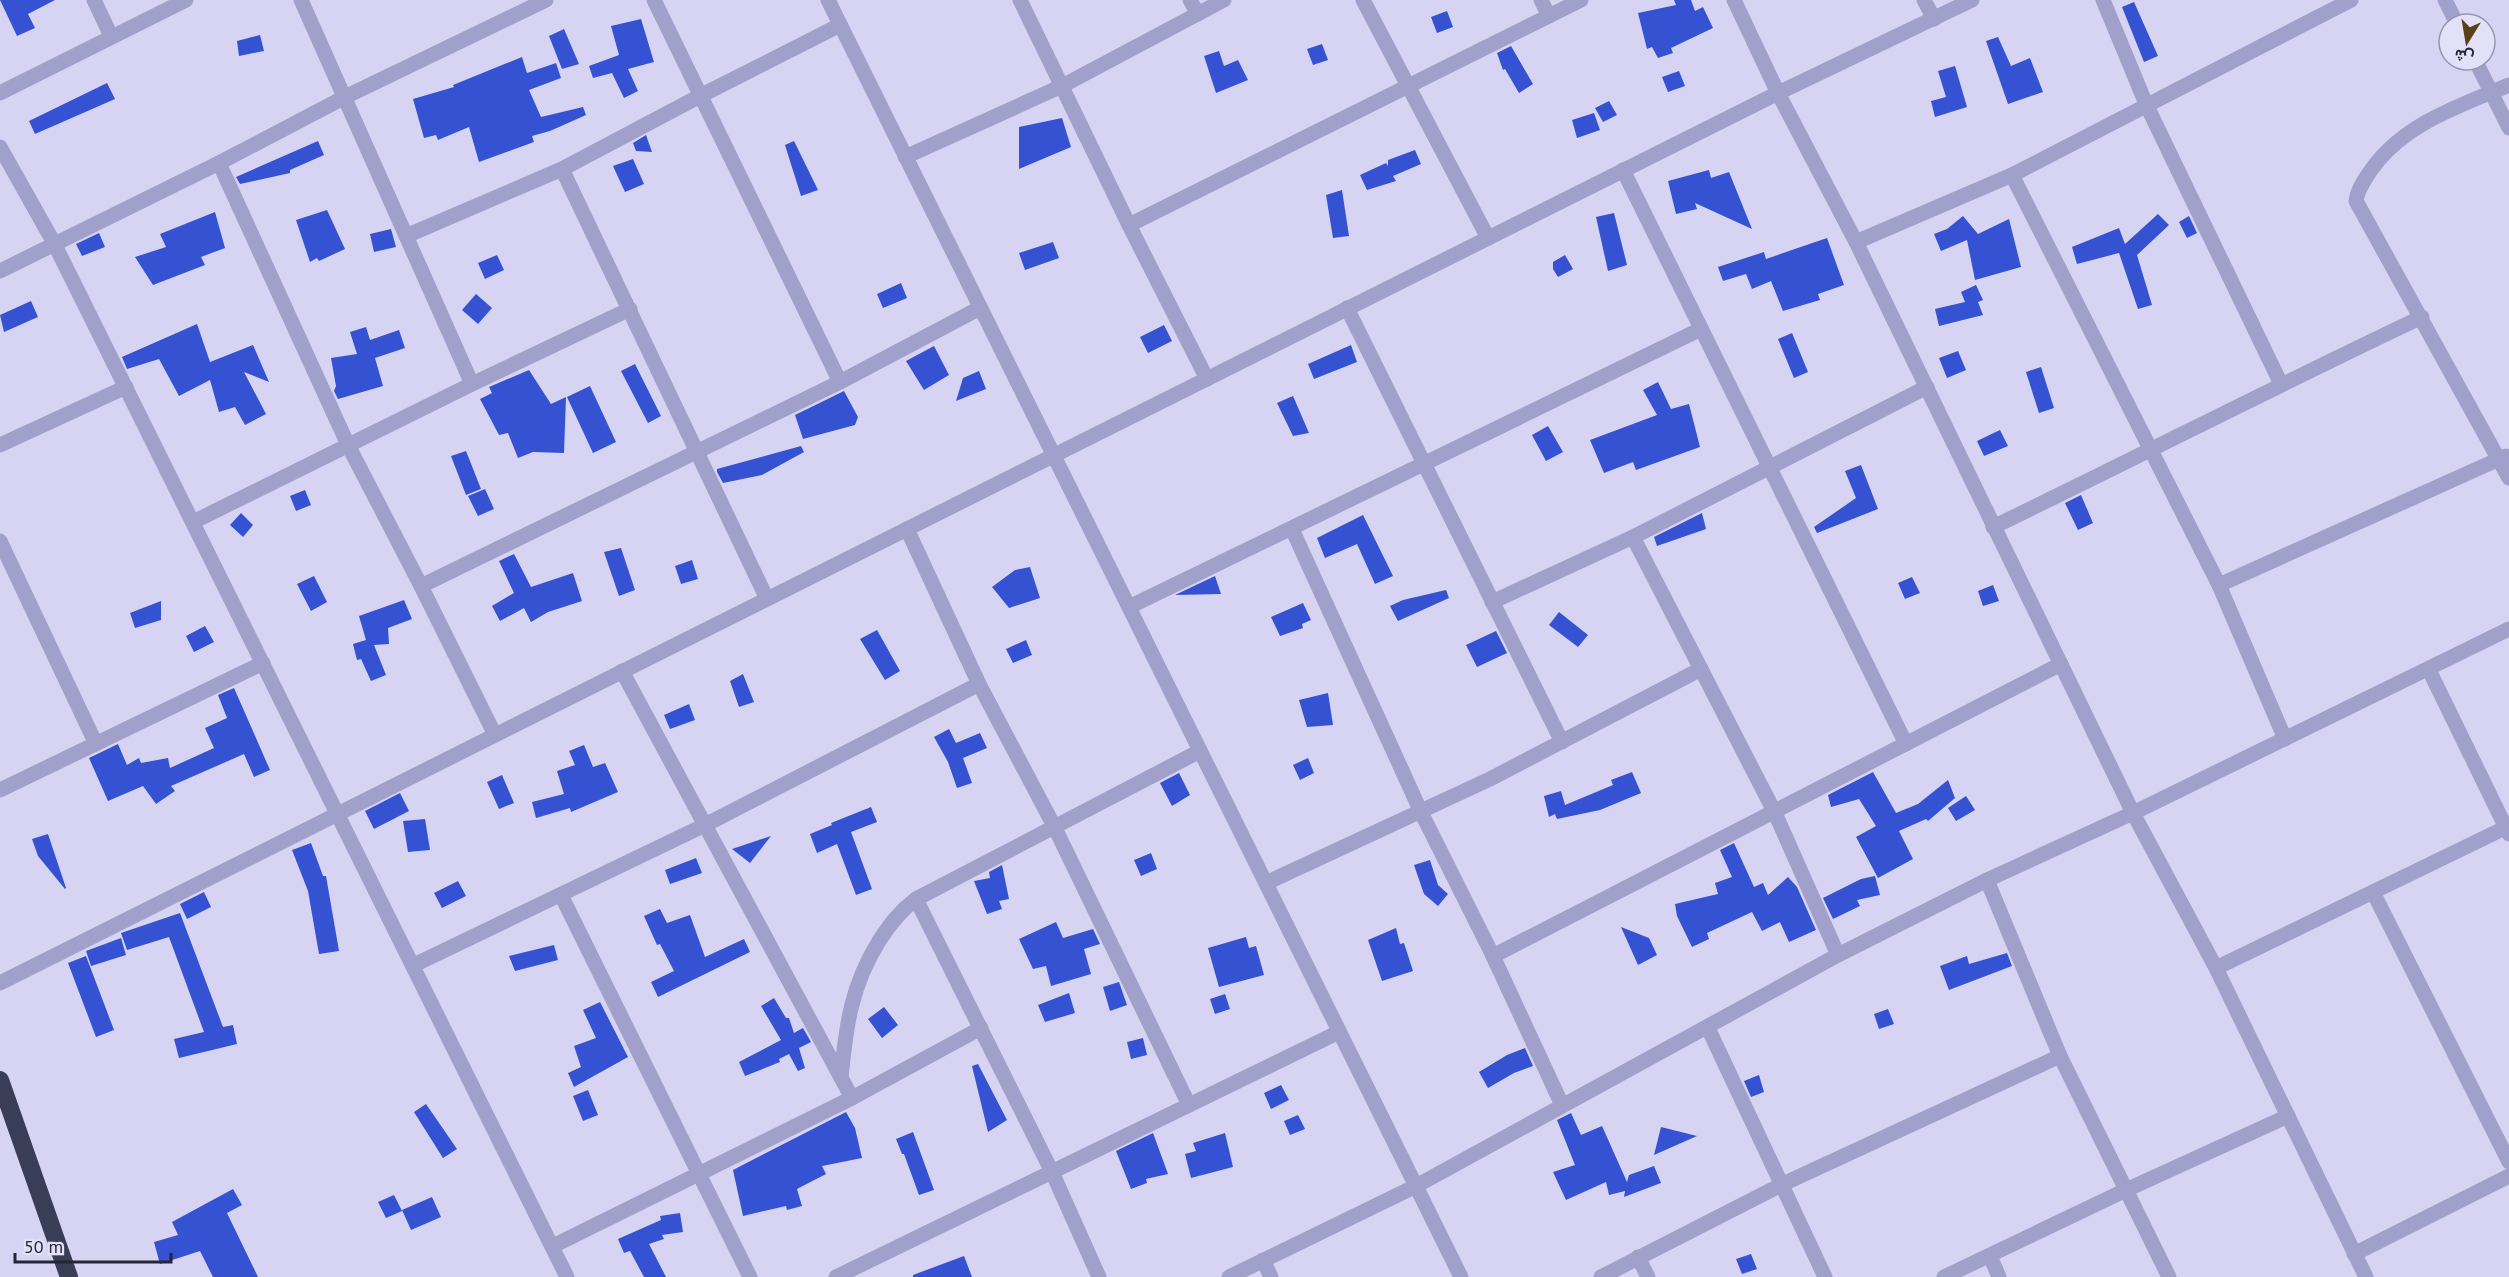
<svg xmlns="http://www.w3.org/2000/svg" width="2509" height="1277" font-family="'PT Sans',Vazirmatn,sans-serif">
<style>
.building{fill:#3452d1}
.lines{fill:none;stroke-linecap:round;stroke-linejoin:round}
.minor{stroke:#a1a0cb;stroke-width:15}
.highway{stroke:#3a3d56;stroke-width:18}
</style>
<rect width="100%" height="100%" fill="#d7d4f3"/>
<g class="building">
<polygon points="0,0 55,0 28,14 35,28 17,36"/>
<polygon points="1674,0 1691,0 1695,11 1703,7 1713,28 1671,48 1673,53 1658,58 1652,47 1647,49 1638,13 1676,5"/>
<polygon points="2134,2 2158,56 2144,62 2122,7"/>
<polygon points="1447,11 1453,27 1437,33 1431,17"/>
<polygon points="641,19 654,62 628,69 638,91 624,98 612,73 593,78 589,66 619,55 611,26"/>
<polygon points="564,29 579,64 562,69 549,36"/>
<polygon points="260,35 264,51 239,56 237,41"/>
<polygon points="1998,37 2011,66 2030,58 2043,92 2008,104 1986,41"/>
<polygon points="1322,44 1328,60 1313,65 1307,49"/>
<polygon points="1511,46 1533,84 1519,93 1505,69 1503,70 1497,53"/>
<polygon points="1219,51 1224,66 1238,60 1248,80 1216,93 1204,56"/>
<polygon points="522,57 527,73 556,63 561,78 529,90 541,117 583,107 586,115 550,131 532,136 534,142 479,162 469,127 438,140 436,135 424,138 413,99 454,87 453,85"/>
<polygon points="1955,66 1967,107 1935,117 1931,101 1946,97 1938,71"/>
<polygon points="1679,71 1685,86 1668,92 1662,77"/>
<polygon points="107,83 115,99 35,134 29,121"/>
<polygon points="1609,101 1617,115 1603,122 1595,108"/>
<polygon points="1594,113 1600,130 1577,138 1572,120"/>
<polygon points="1062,118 1071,147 1019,169 1019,127"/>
<polygon points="646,135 652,152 636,151 633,143"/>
<polygon points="318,141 324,155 290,170 290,173 240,184 236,177"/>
<polygon points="794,141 818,190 801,196 785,145"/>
<polygon points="1415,150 1421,164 1393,176 1396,181 1367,190 1360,175 1386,163 1388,166 1388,160"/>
<polygon points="633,159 644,184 625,192 613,166"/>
<polygon points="1709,170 1711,178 1729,172 1752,229 1695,203 1697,209 1676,214 1668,181"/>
<polygon points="1342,190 1349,236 1333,238 1326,195"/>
<polygon points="327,210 345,249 319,261 317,258 310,262 296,220"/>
<polygon points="215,212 225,248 201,257 205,265 153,285 135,257 166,247 160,234"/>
<polygon points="1614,213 1627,265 1608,271 1596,217"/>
<polygon points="2158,214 2169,225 2137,255 2152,305 2138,309 2119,253 2077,264 2072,247 2119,228 2125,244"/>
<polygon points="1963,216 1978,234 2009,219 2021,267 1975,280 1967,240 1941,251 1934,234 1947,229"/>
<polygon points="2189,216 2197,233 2187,238 2179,222"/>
<polygon points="391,229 396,247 374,252 370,234"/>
<polygon points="99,233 105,247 82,256 76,244"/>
<polygon points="1827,238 1844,285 1818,294 1820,300 1783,311 1771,281 1752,289 1746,274 1723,281 1718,267 1764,252 1766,259"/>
<polygon points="1053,242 1059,258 1025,270 1019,253"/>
<polygon points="497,255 504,270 485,279 478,263"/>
<polygon points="1565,255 1573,269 1558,277 1553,269 1553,262"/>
<polygon points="901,283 907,298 883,308 877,294"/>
<polygon points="1976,285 1983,300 1978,302 1983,315 1939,326 1935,309 1965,302 1961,292"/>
<polygon points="476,294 492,308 478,324 462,310"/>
<polygon points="31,301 38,317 4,332 0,315"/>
<polygon points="197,324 210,362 253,345 269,382 244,372 266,414 245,425 235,407 219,412 210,380 179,396 159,359 127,369 122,357"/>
<polygon points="1164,325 1172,341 1148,353 1140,337"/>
<polygon points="366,327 370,340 399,330 405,348 375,358 383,386 338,399 334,391 336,386 331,358 357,354 350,332"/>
<polygon points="1792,333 1808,372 1794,378 1778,339"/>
<polygon points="1351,345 1357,362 1314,379 1308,364"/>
<polygon points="934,346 949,375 924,390 906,361"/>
<polygon points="1958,351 1966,370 1947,378 1939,358"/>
<polygon points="635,364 661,416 648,423 621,371"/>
<polygon points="2041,367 2054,408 2039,413 2026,372"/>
<polygon points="529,370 551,404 566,397 564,453 533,452 518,458 508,433 499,435 480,399 492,393 489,387"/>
<polygon points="979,371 986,389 956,401 963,378"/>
<polygon points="1658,382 1671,409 1689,404 1700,447 1636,470 1633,462 1604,473 1590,440 1657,415 1643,390"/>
<polygon points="590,386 616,442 593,453 567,397"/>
<polygon points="844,391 858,417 855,425 803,439 795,415"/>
<polygon points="1293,396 1309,433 1293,436 1277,403"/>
<polygon points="1548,426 1563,452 1546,461 1532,435"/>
<polygon points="2000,430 2008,446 1984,456 1977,441"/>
<polygon points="801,446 804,452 762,475 723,483 717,472 717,469"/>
<polygon points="466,451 481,489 466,495 451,456"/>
<polygon points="1861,465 1878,509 1817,533 1814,527 1856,498 1845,471"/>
<polygon points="485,489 494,509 478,516 468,496"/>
<polygon points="305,490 311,505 296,511 290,496"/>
<polygon points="2081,495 2093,523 2078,530 2065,503"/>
<polygon points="241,513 253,525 243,537 230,525"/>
<polygon points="1702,513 1706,529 1657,546 1654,537"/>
<polygon points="1363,515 1393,576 1375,584 1357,544 1325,558 1317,538"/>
<polygon points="621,548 635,590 619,596 604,552"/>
<polygon points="514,554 531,587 573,573 582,601 548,612 531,622 524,608 500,621 492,606 514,593 499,561"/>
<polygon points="692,560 698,579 681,584 675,566"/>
<polygon points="1030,567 1040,598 1009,608 992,587 1015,570"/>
<polygon points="314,576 327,602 311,611 297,584"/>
<polygon points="1215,576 1221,594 1175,595"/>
<polygon points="1912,577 1920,593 1905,599 1898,583"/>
<polygon points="1993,585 1999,601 1983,606 1978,591"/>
<polygon points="1446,590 1449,598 1398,621 1390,606 1403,600"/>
<polygon points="404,600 412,619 388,628 389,644 374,645 386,675 371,681 361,659 357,660 353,644 366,640 359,616"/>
<polygon points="161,601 161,620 135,628 130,613"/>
<polygon points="1303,603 1311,620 1302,624 1303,628 1280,636 1271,617"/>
<polygon points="1559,612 1588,635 1578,647 1549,625"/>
<polygon points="205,626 214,642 194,652 186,636"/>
<polygon points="877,630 900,671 885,680 860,639"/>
<polygon points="1496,631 1507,653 1477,667 1466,645"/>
<polygon points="1026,640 1032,655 1013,663 1006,649"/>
<polygon points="743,674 754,702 739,707 730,681"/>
<polygon points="234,688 270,770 254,777 244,754 171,786 175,791 156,804 143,786 108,801 89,758 118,744 127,765 139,758 141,763 168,758 170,768 214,748 205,728 227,718 218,695"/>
<polygon points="1328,693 1333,725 1307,727 1299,700"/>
<polygon points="689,704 695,720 670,729 664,715"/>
<polygon points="949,729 956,743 980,733 987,748 963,758 972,783 957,788 948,762 934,737"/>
<polygon points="584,745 593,767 605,763 618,792 571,812 570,808 536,818 532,802 564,794 557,771 575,765 569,751"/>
<polygon points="1308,758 1314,773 1300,780 1293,765"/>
<polygon points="1632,772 1641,793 1600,810 1557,819 1555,814 1549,817 1544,796 1561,791 1565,805 1613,785 1611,780"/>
<polygon points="1873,772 1896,813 1918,804 1948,780 1955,798 1928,821 1926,819 1899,831 1913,859 1878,878 1856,837 1876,826 1859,799 1831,807 1828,795"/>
<polygon points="1179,773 1190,795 1172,806 1160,783"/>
<polygon points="502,775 514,803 499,809 487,782"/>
<polygon points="400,793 409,811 374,829 365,811"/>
<polygon points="1966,796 1975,810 1956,821 1948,808"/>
<polygon points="871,807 877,822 851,832 872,889 856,895 837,844 817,853 810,834 832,825 831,823"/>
<polygon points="425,819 430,850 408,852 403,821"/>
<polygon points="48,834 66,888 65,889 38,856 32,839"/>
<polygon points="771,836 750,863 732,849"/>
<polygon points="311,843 323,876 326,876 339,951 319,954 308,891 292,850"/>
<polygon points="1734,843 1754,887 1763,883 1768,895 1788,877 1797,887 1816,930 1789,942 1780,922 1762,931 1752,912 1707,933 1709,939 1692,947 1677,916 1675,904 1718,894 1715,883 1732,877 1720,850"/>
<polygon points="1151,853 1157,869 1141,876 1134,860"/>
<polygon points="696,858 702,873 670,884 665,870"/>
<polygon points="1430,860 1438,885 1448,894 1438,906 1424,894 1414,865"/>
<polygon points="1002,865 1009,899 999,901 1002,909 987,914 974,881 990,878 989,872"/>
<polygon points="1875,876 1880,895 1857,900 1860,906 1833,919 1823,898 1861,879"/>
<polygon points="458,881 466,896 442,908 434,893"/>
<polygon points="204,892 211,907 187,919 180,904"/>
<polygon points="660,909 667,923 690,915 705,957 744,939 750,952 658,997 651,982 674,971 660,944 657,945 644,916"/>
<polygon points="180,913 223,1027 233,1025 237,1044 179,1058 174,1039 204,1032 169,937 127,950 121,933"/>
<polygon points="1056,922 1063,938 1093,929 1100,944 1084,949 1091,974 1051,986 1046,966 1033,969 1019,939"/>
<polygon points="1621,927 1649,938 1657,955 1638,965"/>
<polygon points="1396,928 1400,944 1404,943 1413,971 1382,981 1368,940"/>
<polygon points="1246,937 1249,948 1256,946 1264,975 1219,987 1208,948"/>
<polygon points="121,938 126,955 91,966 86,951"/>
<polygon points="554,945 558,960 515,971 509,956"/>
<polygon points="2007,953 2012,966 1949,990 1940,966 1967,956 1969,964"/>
<polygon points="86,956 114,1030 96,1037 68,963"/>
<polygon points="1119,982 1127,1005 1110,1011 1103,987"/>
<polygon points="1069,993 1075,1013 1045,1022 1038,1005"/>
<polygon points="1225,994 1230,1009 1215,1014 1210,999"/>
<polygon points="774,998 786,1018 789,1018 794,1033 803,1028 811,1042 799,1048 805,1068 798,1071 789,1054 779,1059 780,1062 745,1076 739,1062 781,1040 761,1006"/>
<polygon points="600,1002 628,1057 574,1087 568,1073 581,1067 574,1046 596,1038 583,1010"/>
<polygon points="884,1007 898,1025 882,1038 868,1019"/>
<polygon points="1888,1009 1894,1024 1879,1029 1874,1014"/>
<polygon points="1143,1038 1147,1055 1131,1059 1127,1042"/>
<polygon points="1525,1048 1533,1066 1514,1073 1488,1088 1479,1072 1507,1055"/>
<polygon points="978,1064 1007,1120 988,1132 972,1066"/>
<polygon points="1759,1075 1764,1092 1751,1097 1744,1081"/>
<polygon points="1281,1085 1289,1100 1271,1109 1264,1093"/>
<polygon points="588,1090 598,1115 583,1121 573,1096"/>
<polygon points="426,1104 457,1149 443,1158 414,1112"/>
<polygon points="846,1112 855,1128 862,1158 822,1166 826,1174 797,1189 802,1206 787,1210 786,1206 743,1216 733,1170"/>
<polygon points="1571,1113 1581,1135 1602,1126 1627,1182 1629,1175 1654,1166 1661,1183 1624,1197 1625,1191 1609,1195 1606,1182 1566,1200 1553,1172 1575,1165 1557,1120"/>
<polygon points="1298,1115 1305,1129 1290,1135 1284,1121"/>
<polygon points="1661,1127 1697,1136 1654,1155"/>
<polygon points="913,1132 934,1190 919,1195 904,1154 902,1154 896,1139"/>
<polygon points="1153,1133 1168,1174 1146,1179 1147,1183 1131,1189 1116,1151"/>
<polygon points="1225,1133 1233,1167 1191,1178 1185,1154 1196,1151 1193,1143"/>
<polygon points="233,1189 242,1205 227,1213 258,1277 213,1277 200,1251 160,1264 154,1242 178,1235 172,1222"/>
<polygon points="394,1195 402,1211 386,1218 378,1202"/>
<polygon points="432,1197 441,1217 411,1230 402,1210"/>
<polygon points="680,1213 683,1232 662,1235 664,1239 649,1244 666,1277 644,1277 630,1251 624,1253 618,1239 661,1220 660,1216"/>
<polygon points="1751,1254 1757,1269 1742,1274 1736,1259"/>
<polygon points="964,1256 972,1277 913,1277 913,1275"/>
</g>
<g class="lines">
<g class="minor">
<polyline points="94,0 111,36"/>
<polyline points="301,0 472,384"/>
<polyline points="654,0 840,382"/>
<polyline points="828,0 1461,1277"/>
<polyline points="1020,0 1129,225 1207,379"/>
<polyline points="1190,0 1198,14"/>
<polyline points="1363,0 1488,238"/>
<polyline points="1541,0 1549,16"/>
<polyline points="1734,0 1778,93 1856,242 2133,813 2216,968 2366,1277"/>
<polyline points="1924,0 1934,19"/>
<polyline points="2103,0 2146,104 2281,384"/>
<polyline points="2445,0 2457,24"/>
<polyline points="2475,60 2509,128"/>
<path d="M2509 85C2457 107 2399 125 2367 176 2362 184 2357 192 2356 201L2509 478"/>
<polyline points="0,93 186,0"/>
<polyline points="0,147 54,243 567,1277"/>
<polyline points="905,157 1062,86 1224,0"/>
<polyline points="219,163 349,447 421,586 495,735"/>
<polyline points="562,169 767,599"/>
<polyline points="1623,170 1906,744"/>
<polyline points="2012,175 2219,585 2285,739"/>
<polyline points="1129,225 1581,0"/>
<polyline points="406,236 562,169 700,96 840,25"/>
<polyline points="1856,242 2012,175 2351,0"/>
<polyline points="0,271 219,163 345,97 546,0"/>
<polyline points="1347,308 1562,742"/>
<polyline points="0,445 126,387"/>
<polyline points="193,522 472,384 630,309"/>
<path d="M1993 527C2136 458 2278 385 2422 317"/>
<polyline points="907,529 979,684 1054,826 1189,1105"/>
<polyline points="1292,529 1421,812 1493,956 1562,1105"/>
<polyline points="1633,537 1775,813 1838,955"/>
<polyline points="0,541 96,744"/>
<polyline points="2219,585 2506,456"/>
<polyline points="421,586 840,382 980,308"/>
<polyline points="1492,602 1633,537 1927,387"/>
<polyline points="1129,607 1701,329"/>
<polyline points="2429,670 2509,834"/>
<polyline points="622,671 852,1098"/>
<polyline points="0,790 263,663"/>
<polyline points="1987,880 2060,1056 2169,1277"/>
<polyline points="1266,883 1490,779 1701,669"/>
<polyline points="2373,892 2509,1162"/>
<polyline points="561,895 750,1277"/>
<polyline points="916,899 1052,1172 1099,1277"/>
<polyline points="1493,956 2061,664"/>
<polyline points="414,965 705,825 979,684"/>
<polyline points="2216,968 2509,826"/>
<polyline points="0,983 1778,93 1972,0"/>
<polyline points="1708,1028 1825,1277"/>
<path d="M841 1078C846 1026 851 986 879 941 890 924 900 911 916 899L1200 751"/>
<polyline points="553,1246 852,1098 981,1028"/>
<polyline points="2354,1254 2509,1176"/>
<polyline points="1990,1256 1999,1277"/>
<polyline points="1638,1257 1648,1277"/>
<polyline points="1263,1260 1271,1277"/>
<polyline points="836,1277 1339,1032"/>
<polyline points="1229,1277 1416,1186 1838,955 1987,880 2133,813 2509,629"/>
<polyline points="1601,1277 1781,1185 2060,1056"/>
<polyline points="1944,1277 2126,1190 2288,1116"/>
</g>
<polyline class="highway" points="0,1080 69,1277"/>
</g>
<g transform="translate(2467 42) rotate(191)"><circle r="28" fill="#e3e1fa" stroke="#9796ab" stroke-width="1.5"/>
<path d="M0-4.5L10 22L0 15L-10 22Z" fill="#594016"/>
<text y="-9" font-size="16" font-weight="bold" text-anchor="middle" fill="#242634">ش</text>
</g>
<path d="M15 1253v9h156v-9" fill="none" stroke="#242634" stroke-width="3"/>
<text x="24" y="1253" font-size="18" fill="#242634" stroke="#e3e1fa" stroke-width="4.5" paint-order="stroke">50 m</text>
</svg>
